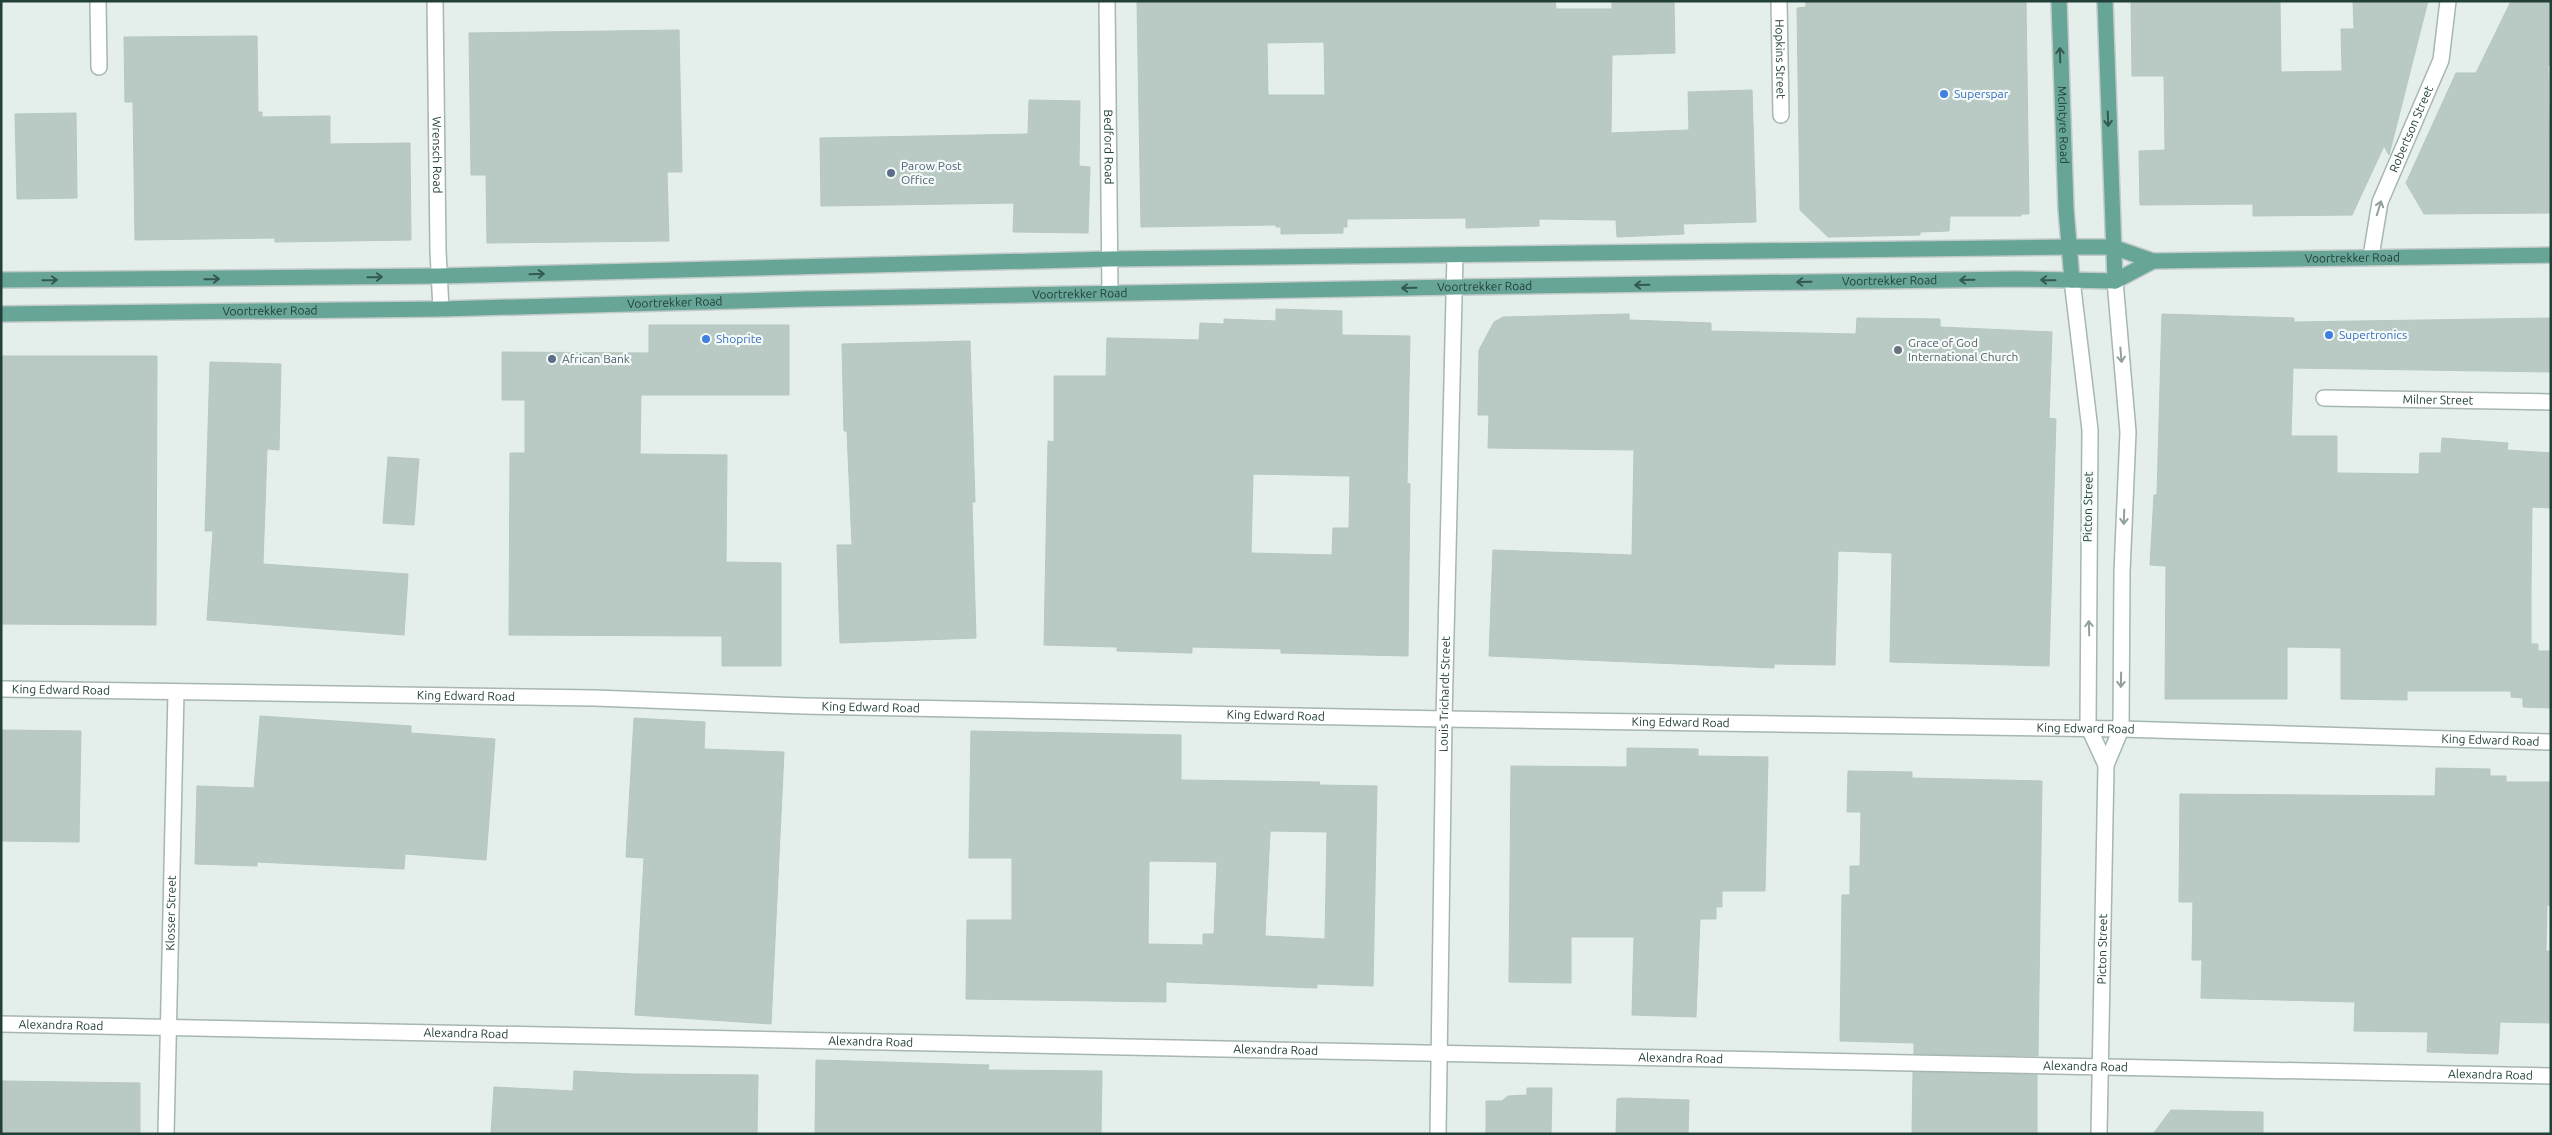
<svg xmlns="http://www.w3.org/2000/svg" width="2552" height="1135" font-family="Ubuntu,sans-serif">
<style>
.building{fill:#b9c9c3;stroke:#b6c8c1;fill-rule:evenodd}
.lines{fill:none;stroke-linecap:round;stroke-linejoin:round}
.minor-casing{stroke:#a6b6b1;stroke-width:18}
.major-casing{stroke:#c1cac8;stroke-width:18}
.minor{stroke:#fff;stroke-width:15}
.major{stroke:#67a597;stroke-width:15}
.oneway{stroke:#335950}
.oneway2{stroke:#90a09c}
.shop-dot{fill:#3f7fe0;stroke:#f4faf7;stroke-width:2}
.service-dot{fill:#5c6f8a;stroke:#f4faf7;stroke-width:2}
.worship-dot{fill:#6b7280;stroke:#f4faf7;stroke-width:2}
.labels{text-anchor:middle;stroke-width:4.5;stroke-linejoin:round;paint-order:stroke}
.street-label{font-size:12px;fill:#224039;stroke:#f4faf7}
.shop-label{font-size:12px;fill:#366cbe;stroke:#f4faf7;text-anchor:start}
.service-label{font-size:12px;fill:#4e5e75;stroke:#f4faf7;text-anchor:start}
.worship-label{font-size:12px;fill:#5b616d;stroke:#f4faf7;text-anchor:start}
</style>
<rect width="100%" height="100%" fill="#e4eeea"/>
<g class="building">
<path d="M1137 1H1555L1556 9H1612V1H1674L1675 53 1612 55 1611 133 1689 130 1688 92 1752 90 1756 222 1683 224 1684 234 1617 237 1616 220 1539 219V226L1466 228V218L1347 219V227H1343V233L1281 234V227H1276V225L1141 227ZM1324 42 1325 95H1268L1267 43Z"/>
<polygon points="1806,1 2026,1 2029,214 2021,214 2021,216 1950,216 1949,231 1920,232 1920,235 1828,237 1800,210 1797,8 1806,7"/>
<polygon points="2131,1 2280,1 2281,72 2342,71 2341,29 2354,29 2353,1 2428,1 2389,155 2384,146 2352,215 2253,216 2253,204 2140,205 2139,151 2165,150 2164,76 2132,76"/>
<polygon points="2511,1 2551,1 2551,65 2548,65 2551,213 2424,214 2406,183 2456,73 2476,73"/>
<polygon points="679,30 682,172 667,172 669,241 487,243 486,175 471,175 469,33"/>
<polygon points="257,36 258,112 262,112 262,117 330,116 330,144 410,143 411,240 275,242 275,238 135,240 133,102 125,102 124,37"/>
<polygon points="1029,100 1080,101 1079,166 1090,167 1088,233 1013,232 1014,203 821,206 820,138 1028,134"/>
<polygon points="76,113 77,198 17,199 15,114"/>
<path d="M1276 309 1342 311V335L1410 336 1407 483 1410 484 1408 656 1281 653V649L1192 647V653L1117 651V647L1044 645 1048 441 1054 442V376H1106L1107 338 1199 340 1200 323 1224 324V319L1276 321ZM1253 474 1350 476 1349 528H1333L1332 555 1251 553Z"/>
<polygon points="1629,314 1629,320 1711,323 1711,331 1856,334 1857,318 1940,319 1940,327 2052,332 2049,418 2056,419 2049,666 1890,662 1892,553 1838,551 1835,665 1774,664 1774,668 1489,656 1493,550 1632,555 1634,450 1488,448 1489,415 1478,415 1479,350 1494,322 1503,317"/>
<polygon points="2162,314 2294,318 2294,322 2551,318 2551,372 2293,368 2291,436 2337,436 2337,473 2419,474 2420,453 2441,453 2442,438 2508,443 2507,450 2551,453 2551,508 2532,507 2531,588 2531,644 2538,644 2538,651 2551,651 2551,708 2523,707 2523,698 2511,697 2511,691 2407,691 2407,700 2341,699 2341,648 2287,647 2287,699 2165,699 2166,566 2150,565 2154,495 2157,495"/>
<polygon points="649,325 789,325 789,395 641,395 640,454 727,455 726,562 781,563 781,666 722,666 722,636 509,635 510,453 525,453 525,400 502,400 502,352 649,353"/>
<polygon points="970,341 975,502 972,502 976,638 840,643 837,545 852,545 847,431 844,431 842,344"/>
<polygon points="1,356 157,356 156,625 1,624"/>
<polygon points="210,362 281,364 279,450 267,449 263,564 408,574 404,635 207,620 213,531 205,531"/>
<polygon points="388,457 419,459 414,525 383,523"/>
<polygon points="260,716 411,726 411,733 495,739 486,860 405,854 404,869 257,862 257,866 195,864 197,786 254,788"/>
<polygon points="634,718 705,722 704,749 784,752 771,1024 635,1015 644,858 626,857"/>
<polygon points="1,730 81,731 79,842 1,841"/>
<path d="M971 731 1181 735V780L1320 782 1319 785 1377 786 1373 986 1317 984V988L1166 982V1002L966 999 967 920H1012V858H969ZM1270 831 1327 832 1325 939 1265 936ZM1149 861 1217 862 1214 934H1203V945L1148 944Z"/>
<polygon points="1627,748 1698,749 1698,756 1768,757 1765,891 1722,891 1722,907 1716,907 1716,919 1700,919 1696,1017 1632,1015 1634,937 1571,937 1571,983 1509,982 1511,766 1627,767"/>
<polygon points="2436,768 2490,769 2490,776 2506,776 2506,782 2551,782 2551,905 2547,905 2546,951 2551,951 2551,1023 2500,1022 2498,1054 2427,1052 2428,1032 2354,1031 2355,1002 2201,998 2202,960 2192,960 2193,902 2179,902 2180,794 2435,796"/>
<polygon points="1848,771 1912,772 1912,778 2042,781 2038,1056 1914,1054 1914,1043 1840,1041 1842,895 1850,895 1850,866 1860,866 1861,812 1847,812"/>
<polygon points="816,1060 989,1065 988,1070 1102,1071 1101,1134 815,1134"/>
<polygon points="574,1071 634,1074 758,1075 757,1134 491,1134 494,1087 573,1091"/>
<polygon points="1913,1072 2037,1075 2037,1134 1912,1134"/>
<polygon points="2,1081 140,1083 140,1134 1,1134"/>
<polygon points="1527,1088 1552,1088 1551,1134 1486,1134 1486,1101 1502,1101 1508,1096 1527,1095"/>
<polygon points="1622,1098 1689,1100 1688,1134 1616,1134 1617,1099"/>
<polygon points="2171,1110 2263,1112 2263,1134 2153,1134"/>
</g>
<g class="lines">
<defs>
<g id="minor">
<polyline points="98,1 99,67"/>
<path id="s1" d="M435 1 438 251 441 309"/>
<path id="s2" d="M1107 1 1110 293"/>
<path id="s3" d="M1779 1 1781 115"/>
<path id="s4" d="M2371 256 2380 202 2441 60 2448 1"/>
<polyline points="2072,280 2090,430 2088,726 2106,765"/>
<path id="s5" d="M2324 398 2551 402"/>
<path id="s6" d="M1 689 595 698 804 706 1444 719 2121 729 2551 742"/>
<path id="s7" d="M1 1024 2551 1076"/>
<path id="s8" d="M166 1134 176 692"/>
<path id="s9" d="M1438 1134 1444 719 1455 255"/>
<path id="s10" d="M2099 1134 2106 765 2121 729 2122 572 2128 432 2115 281"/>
</g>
<g id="major">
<path id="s11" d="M2059 1 2066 209 2072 280"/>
<polyline points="2105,1 2115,281"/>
<path id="s12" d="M1 280 439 276 1110 259 2070 247H2113L2153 261 2551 255"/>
<path id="s13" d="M1 314 441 309 806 299 1456 287 2016 279 2115 281 2153 261"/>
</g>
</defs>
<use href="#minor" class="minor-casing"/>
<use href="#major" class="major-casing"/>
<use href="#minor" class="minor"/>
<use href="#major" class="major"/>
</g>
<defs><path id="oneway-shaft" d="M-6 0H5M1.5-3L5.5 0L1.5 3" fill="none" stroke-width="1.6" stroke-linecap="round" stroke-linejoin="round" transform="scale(1.25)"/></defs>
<g class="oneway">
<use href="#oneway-shaft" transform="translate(2060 55) rotate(-92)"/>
<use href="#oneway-shaft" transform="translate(2108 119) rotate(88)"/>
<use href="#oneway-shaft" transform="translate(537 274) rotate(-2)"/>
<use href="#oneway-shaft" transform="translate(375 277) rotate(-1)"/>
<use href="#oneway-shaft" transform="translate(212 279) rotate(-1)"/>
<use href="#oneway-shaft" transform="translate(50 280) rotate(-1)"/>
<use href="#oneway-shaft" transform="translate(1967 280) rotate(179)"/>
<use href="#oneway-shaft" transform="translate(2048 280) rotate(-179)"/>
<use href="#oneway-shaft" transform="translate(1804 282) rotate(179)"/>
<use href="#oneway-shaft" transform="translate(1642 285) rotate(179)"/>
<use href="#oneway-shaft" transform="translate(1409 288) rotate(179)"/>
</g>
<g class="oneway2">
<use href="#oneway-shaft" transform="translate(2379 208) rotate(-73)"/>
<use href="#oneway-shaft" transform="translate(2121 355) rotate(85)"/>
<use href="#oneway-shaft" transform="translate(2124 517) rotate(92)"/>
<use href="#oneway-shaft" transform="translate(2089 628) rotate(-92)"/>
<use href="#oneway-shaft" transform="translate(2121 680) rotate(91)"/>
</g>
<g class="shop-dot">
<circle cx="1944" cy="94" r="5"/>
<circle cx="2329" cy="335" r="5"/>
<circle cx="706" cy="339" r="5"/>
</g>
<g class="service-dot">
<circle cx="891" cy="173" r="5"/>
<circle cx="552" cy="359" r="5"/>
</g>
<circle class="worship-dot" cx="1898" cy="350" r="5"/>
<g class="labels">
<g class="street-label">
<text dy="4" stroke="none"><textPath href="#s3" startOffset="58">Hopkins Street</textPath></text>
<text dy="4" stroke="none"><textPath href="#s11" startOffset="124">McIntyre Road</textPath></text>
<text dy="4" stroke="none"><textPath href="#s4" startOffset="134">Robertson Street</textPath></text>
<text dy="4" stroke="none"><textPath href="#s2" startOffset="146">Bedford Road</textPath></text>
<text dy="4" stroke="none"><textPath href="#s1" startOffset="154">Wrensch Road</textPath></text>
<text dy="4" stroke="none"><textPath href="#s12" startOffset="2354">Voortrekker Road</textPath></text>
<text dy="4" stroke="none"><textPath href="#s13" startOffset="1889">Voortrekker Road</textPath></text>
<text dy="4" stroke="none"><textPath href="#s13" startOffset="1484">Voortrekker Road</textPath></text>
<text dy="4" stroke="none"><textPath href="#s13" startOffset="1079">Voortrekker Road</textPath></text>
<text dy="4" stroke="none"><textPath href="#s13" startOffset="674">Voortrekker Road</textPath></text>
<text dy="4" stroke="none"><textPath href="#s13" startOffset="269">Voortrekker Road</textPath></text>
<text dy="4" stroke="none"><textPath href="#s5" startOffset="114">Milner Street</textPath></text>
<text transform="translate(2088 507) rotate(-89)" y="4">Picton Street</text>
<text dy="4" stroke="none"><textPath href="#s6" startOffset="60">King Edward Road</textPath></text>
<text dy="4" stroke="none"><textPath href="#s9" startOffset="440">Louis Trichardt Street</textPath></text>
<text dy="4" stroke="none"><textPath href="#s6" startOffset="465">King Edward Road</textPath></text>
<text dy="4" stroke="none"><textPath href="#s6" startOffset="870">King Edward Road</textPath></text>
<text dy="4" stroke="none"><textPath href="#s6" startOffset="1275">King Edward Road</textPath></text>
<text dy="4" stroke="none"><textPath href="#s6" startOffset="1680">King Edward Road</textPath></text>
<text dy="4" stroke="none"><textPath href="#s6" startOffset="2085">King Edward Road</textPath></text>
<text dy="4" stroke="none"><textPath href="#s6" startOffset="2490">King Edward Road</textPath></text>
<text dy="4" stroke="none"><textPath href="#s8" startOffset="221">Klosser Street</textPath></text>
<text dy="4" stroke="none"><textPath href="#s10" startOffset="185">Picton Street</textPath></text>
<text dy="4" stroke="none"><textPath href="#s7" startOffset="60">Alexandra Road</textPath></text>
<text dy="4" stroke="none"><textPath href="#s7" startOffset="465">Alexandra Road</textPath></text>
<text dy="4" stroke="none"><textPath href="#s7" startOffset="870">Alexandra Road</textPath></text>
<text dy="4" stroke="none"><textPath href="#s7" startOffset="1275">Alexandra Road</textPath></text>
<text dy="4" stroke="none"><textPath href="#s7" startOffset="1680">Alexandra Road</textPath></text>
<text dy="4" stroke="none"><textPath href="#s7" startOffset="2085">Alexandra Road</textPath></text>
<text dy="4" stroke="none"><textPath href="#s7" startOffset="2490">Alexandra Road</textPath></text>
</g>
<g class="shop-label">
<text x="1954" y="98">Superspar</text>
<text x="2339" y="339">Supertronics</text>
<text x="716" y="343">Shoprite</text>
</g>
<g class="service-label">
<text x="901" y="170">Parow Post<tspan x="901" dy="14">Office</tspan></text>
<text x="562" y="363">African Bank</text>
</g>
<g class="worship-label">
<text x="1908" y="347">Grace of God<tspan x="1908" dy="14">International Church</tspan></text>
</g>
</g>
<rect width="2552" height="1135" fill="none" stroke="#224039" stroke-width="5"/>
</svg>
